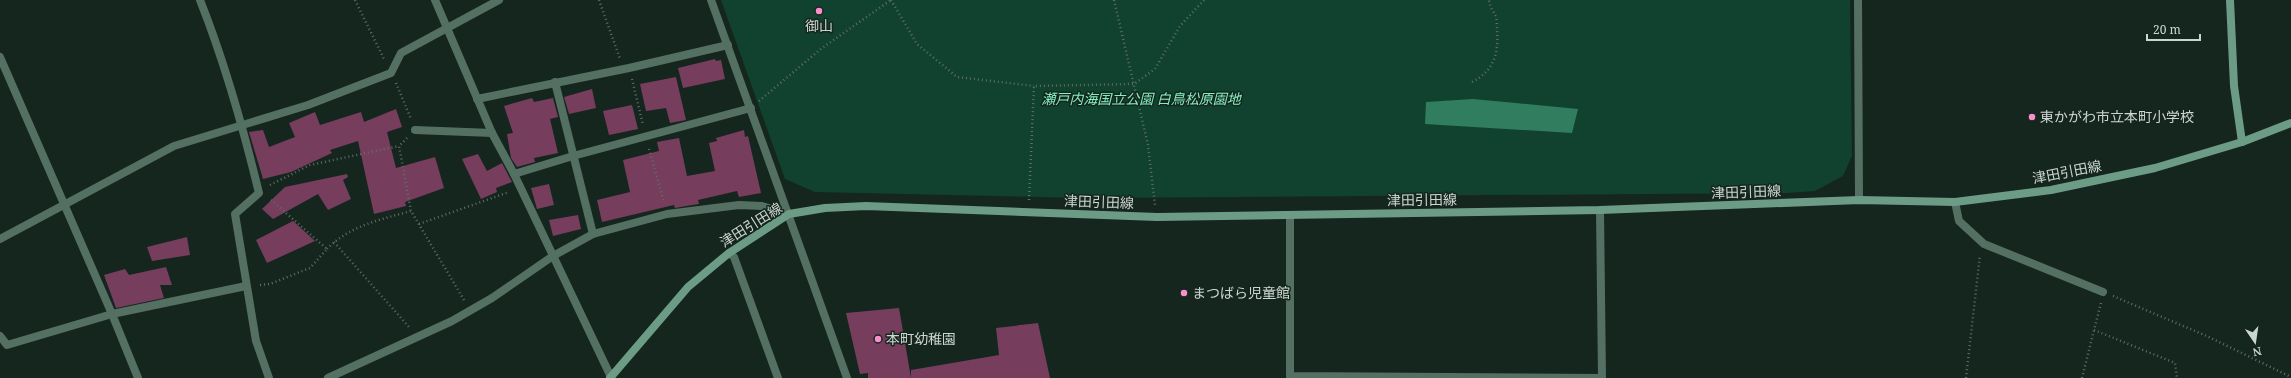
<svg xmlns="http://www.w3.org/2000/svg" width="2291" height="378" font-family="'Noto Serif','Noto Sans JP',serif">
<style>
.green{fill:#11412f}
.water{fill:#317d5f}
.building{fill:#763d5d}
.lines{fill:none;stroke-linecap:round;stroke-linejoin:round}
.path{stroke:#606e67;stroke-width:2.5;stroke-dasharray:1 3;stroke-linecap:butt}
.street{stroke:#537062;stroke-width:8}
.secondary{stroke:#6d9c86;stroke-width:8}
.poi-dot{fill:#f98fca;stroke:#15261e;stroke-width:1.5}
.labels{text-anchor:middle;stroke-width:3;stroke-linejoin:round;paint-order:stroke}
.poi-label{font-size:14px;fill:#ccd6d1;stroke:#15261e;text-anchor:start}
.park-label{font-size:14px;font-style:italic;fill:#83eebf;stroke:#15261e}
.street-label{font-size:14px;fill:#ccd6d1;stroke:#15261e}
</style>
<rect width="100%" height="100%" fill="#15261e"/>
<polygon class="green" points="721,0 1850,0 1852,156 1843,176 1815,191 1788,193 1085,198 815,192 785,179"/>
<polygon class="water" points="1473,99 1578,109 1572,133 1425,124 1426,102"/>
<g class="building">
<polygon points="715,59 716,61 721,60 725,79 683,88 678,68"/>
<polygon points="676,77 686,120 670,123 666,108 646,111 640,84"/>
<polygon points="592,89 596,108 569,114 564,97"/>
<polygon points="532,98 534,102 553,98 558,117 550,119 558,153 534,158 535,162 517,167 511,158 507,134 513,133 504,106"/>
<polygon points="632,105 638,129 609,135 603,111"/>
<polygon points="396,109 402,127 387,132 396,168 435,157 444,188 405,202 406,206 374,214 358,141 330,150 332,153 291,172 263,179 249,132 263,130 269,147 295,137 289,123 315,112 320,125 361,112 364,122"/>
<polygon points="744,130 745,137 748,136 761,193 739,197 737,191 698,200 699,204 692,205 675,208 674,205 602,222 597,200 630,192 623,160 659,151 657,142 679,138 687,176 715,171 709,143 717,141 716,138"/>
<polygon points="478,154 487,171 502,163 512,182 496,188 497,192 481,199 462,159"/>
<polygon points="347,174 348,177 343,180 351,199 328,210 318,194 273,219 262,209 285,187"/>
<polygon points="549,184 554,205 537,209 531,188"/>
<polygon points="578,215 581,229 553,236 549,220"/>
<polygon points="293,221 315,241 267,263 256,240"/>
<polygon points="187,237 190,255 152,261 147,247"/>
<polygon points="166,267 172,285 160,285 164,298 116,308 104,275 125,269 129,275"/>
<polygon points="899,308 911,378 868,378 868,373 860,374 846,313"/>
<polygon points="1038,323 1050,378 911,378 911,370 999,355 996,328"/>
</g>
<g class="lines">
<g class="path">
<polyline points="355,0 384,59"/>
<polyline points="599,0 620,59"/>
<polyline points="891,0 917,44 957,77 1034,86"/>
<polyline points="1114,0 1148,145 1155,205"/>
<polyline points="632,79 643,125"/>
<path d="M1472 82C1494 71 1499 53 1497 30 1497 26 1497 21 1496 17 1493 10 1490 8 1489 0"/>
<polyline points="396,83 411,119"/>
<polyline points="759,101 822,48 891,0"/>
<polyline points="407,138 399,146 411,211 464,300"/>
<polyline points="649,149 664,202"/>
<polyline points="270,185 310,165 399,146"/>
<polyline points="1029,200 1034,86 1134,84 1155,69 1180,26 1204,0"/>
<polyline points="419,224 509,192"/>
<polyline points="334,242 409,327"/>
<path d="M327 249C349 226 382 219 411 211"/>
<polyline points="260,285 270,284 310,268 327,249 270,199"/>
<polyline points="2113,296 2209,337 2291,377"/>
<polyline points="2101,303 2094,330 2175,363 2177,378"/>
<polyline points="1966,378 1980,255"/>
<polyline points="2082,378 2094,330"/>
</g>
<g class="street">
<path d="M200 0C225 63 243 127 259 193L235 214 256 341 269 378"/>
<polyline points="435,0 492,133 514,174 611,377"/>
<polyline points="711,0 847,378"/>
<polyline points="1858,0 1859,200"/>
<polyline points="0,57 112,314 138,378"/>
<polyline points="555,82 593,234"/>
<polyline points="477,99 629,68 728,45"/>
<polyline points="415,130 492,133"/>
<polyline points="514,174 573,156 751,108"/>
<polyline points="1955,202 1959,221 1984,244 2103,292"/>
<polyline points="1290,216 1290,376 1602,378 1600,210"/>
<polyline points="0,239 174,146 308,105 391,73 401,53 499,0"/>
<polyline points="729,253 734,257 778,378"/>
<polyline points="0,336 7,345 112,314 246,286"/>
<polyline points="328,378 452,321 492,298 553,256 593,234 667,214 739,205 762,206 789,214"/>
</g>
<g class="secondary">
<polyline points="2230,0 2234,86 2242,142"/>
<polyline points="610,378 688,287 729,253 789,214 825,208 866,206 1157,217 1600,210 1859,200 1955,202 2051,190 2155,168 2242,142 2291,123"/>
</g>
</g>
<g class="poi-dot">
<circle cx="819" cy="11" r="4"/>
<circle cx="2032" cy="117" r="4"/>
<circle cx="1184" cy="293" r="4"/>
<circle cx="878" cy="339" r="4"/>
</g>
<g class="labels">
<g class="poi-label">
<text x="819" y="31" text-anchor="middle">御山</text>
<text x="2040" y="122">東かがわ市立本町小学校</text>
<text x="1192" y="298">まつばら児童館</text>
<text x="886" y="344">本町幼稚園</text>
</g>
<g class="park-label">
<text x="1141" y="104">瀬戸内海国立公園 白鳥松原園地</text>
</g>
<g class="street-label">
<text transform="translate(2067 172) rotate(-11)" y="5">津田引田線</text>
<text transform="translate(1746 192) rotate(-2)" y="5">津田引田線</text>
<text transform="translate(1422 200) rotate(-1)" y="5">津田引田線</text>
<text transform="translate(1099 202) rotate(2)" y="5">津田引田線</text>
<text transform="translate(751 225) rotate(-32)" y="5">津田引田線</text>
</g>
</g>
<g transform="translate(2255 342) rotate(167)" stroke="#15261e" stroke-width="3" paint-order="stroke">
<path d="M0-3L7 15L0 10L-7 15Z" fill="#ccd6d1"/>
<text y="-6" font-size="11" font-weight="bold" text-anchor="middle" fill="#ccd6d1">N</text>
</g>
<path d="M2147 34v6h53v-6" fill="none" stroke="#ccd6d1" stroke-width="2"/>
<text x="2153" y="34" font-size="12" fill="#ccd6d1" stroke="#15261e" stroke-width="3" paint-order="stroke">20 m</text>
</svg>
